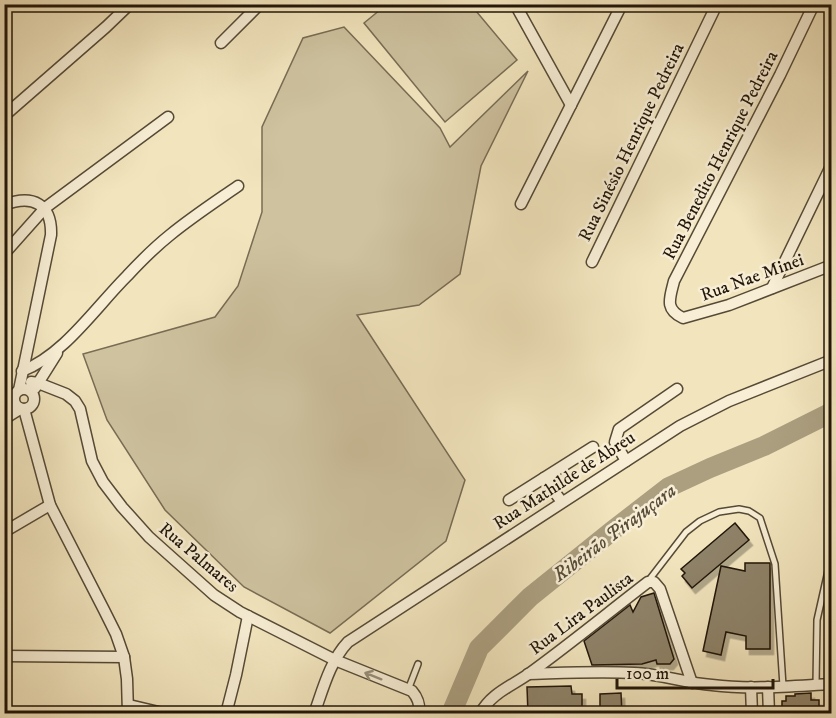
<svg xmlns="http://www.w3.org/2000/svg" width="836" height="718" font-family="'IM FELL DW Pica',serif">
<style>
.green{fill:#cec29f;stroke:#786c54;stroke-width:1.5}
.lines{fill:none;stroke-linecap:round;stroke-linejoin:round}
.river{stroke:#ab9f80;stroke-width:20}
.building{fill:#8e8267;stroke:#211609;stroke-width:1.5;filter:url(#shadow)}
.service-casing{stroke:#554a36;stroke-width:8}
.minor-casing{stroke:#554a36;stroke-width:13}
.service{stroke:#f7eed5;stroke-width:5}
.minor{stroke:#f7eed5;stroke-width:10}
.oneway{stroke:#978d79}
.labels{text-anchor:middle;stroke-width:5;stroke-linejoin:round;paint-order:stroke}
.street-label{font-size:18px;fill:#211609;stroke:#f7eed5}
.water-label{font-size:20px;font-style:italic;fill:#584d39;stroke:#f7eed5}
</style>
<defs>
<filter id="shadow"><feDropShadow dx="3.5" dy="5.5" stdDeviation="0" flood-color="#0004"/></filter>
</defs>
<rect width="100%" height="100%" fill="#f2e5be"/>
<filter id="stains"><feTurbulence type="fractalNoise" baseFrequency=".00333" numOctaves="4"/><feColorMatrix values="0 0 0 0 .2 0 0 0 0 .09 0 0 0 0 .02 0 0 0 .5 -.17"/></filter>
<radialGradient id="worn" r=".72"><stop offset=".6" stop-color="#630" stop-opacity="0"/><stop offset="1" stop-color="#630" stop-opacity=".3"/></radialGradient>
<g class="green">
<polygon points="386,5 471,5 517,60 445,122 364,23"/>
<polygon points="344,27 440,128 450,147 528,71 481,166 460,274 419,305 357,315 465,480 446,541 330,633 244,587 165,510 107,420 83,354 215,317 238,286 262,212 262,127 303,38"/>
</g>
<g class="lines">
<polyline class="river" points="451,714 479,648 530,597 612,531 669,487 710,468 764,446 832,412"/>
</g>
<g class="building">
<polygon points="735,523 749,540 692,588 682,576 685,573 681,569"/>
<polygon points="745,563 770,563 770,649 746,649 746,636 726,632 721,655 703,651 721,566 745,571"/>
<polygon points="654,593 674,659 670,664 657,664 656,660 642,664 592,665 584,641 630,605 633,612 641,597"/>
<polygon points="571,686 572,694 582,694 582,714 561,714 561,707 541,707 541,714 528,714 527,687"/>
<polygon points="621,693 622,714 600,714 600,694"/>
<polygon points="811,693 811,700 819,700 819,714 782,714 782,701 786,701 786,696 795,696 795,694"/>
</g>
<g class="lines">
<defs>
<g id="service">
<polyline points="649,580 686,532 700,521 719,512 739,509 749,511 760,518 775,564 783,686"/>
<polyline points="816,685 817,620 828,571 832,568"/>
<polyline points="408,690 418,664"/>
</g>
<g id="minor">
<polyline points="515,4 571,105"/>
<path d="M814 4 780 75 674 281C670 298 664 309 683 318L729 305 832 265"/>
<polyline points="221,43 260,4"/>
<polyline points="4,116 106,27 130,4"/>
<polyline points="521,204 622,4"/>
<path d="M4 205C33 194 52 204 51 235L19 390"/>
<polyline points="4,254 45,208 168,117"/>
<polyline points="592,262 717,4"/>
<polyline points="772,288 832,164"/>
<path d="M22 371C64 355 95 308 127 276 140 262 155 247 170 235 192 217 215 202 238 186"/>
<path d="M31 382 38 383 66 394 75 401 80 409 92 461 103 482 122 507 149 537 214 595 240 612 335 660 412 691C418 698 420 704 419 714"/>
<polyline points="35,388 57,353"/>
<circle cx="24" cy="399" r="10"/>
<polyline points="4,408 13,398"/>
<polyline points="24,409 50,505 104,610 116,634 124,657 127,679 128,714"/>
<polyline points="4,419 20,409"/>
<polyline points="626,461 615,442 619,429 677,389"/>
<polyline points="544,478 562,502"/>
<polyline points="509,500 593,447"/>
<polyline points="4,532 50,505"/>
<polyline points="4,656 124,657"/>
<path d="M528 674C563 673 599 671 634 673 661 674 685 683 712 685 751 690 792 686 832 684"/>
<polyline points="751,687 752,714"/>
<polyline points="768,687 769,714"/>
<polyline points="129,705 167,714"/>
<polyline points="226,714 236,675 248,616"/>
<path d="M314 714C323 689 330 661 348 642L680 426 729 401 832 360"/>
<path d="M480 714C491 693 512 686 530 673 570 644 609 612 648 582H654L660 589 692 683"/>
</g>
</defs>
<use href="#service" class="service-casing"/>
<use href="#minor" class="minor-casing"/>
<use href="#service" class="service"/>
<use href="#minor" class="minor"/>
</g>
<defs><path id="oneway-shaft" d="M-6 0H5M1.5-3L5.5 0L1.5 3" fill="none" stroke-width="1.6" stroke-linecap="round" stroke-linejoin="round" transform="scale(1.5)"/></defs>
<use class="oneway" href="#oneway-shaft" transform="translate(373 676) rotate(-158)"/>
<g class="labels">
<g class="street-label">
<text transform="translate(631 142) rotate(-64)" y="6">Rua Sinésio Henrique Pedreira</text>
<text transform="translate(720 155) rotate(-63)" y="6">Rua Benedito Henrique Pedreira</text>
<text transform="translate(752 277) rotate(-20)" y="6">Rua Nae Minei</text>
<text transform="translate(564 480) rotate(-33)" y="6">Rua Mathilde de Abreu</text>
<text transform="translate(199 557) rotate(40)" y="6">Rua Palmares</text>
<text transform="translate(581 613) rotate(-37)" y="6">Rua Lira Paulista</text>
</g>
<g class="water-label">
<text transform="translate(614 532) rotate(-37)" y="7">Ribeirão Pirajuçara</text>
</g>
</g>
<rect width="836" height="718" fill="none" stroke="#f2e5be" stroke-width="24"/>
<rect x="6" y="6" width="824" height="706" fill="none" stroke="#211609" stroke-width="3"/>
<rect x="12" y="12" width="812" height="694" fill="none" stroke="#211609" stroke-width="1.5"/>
<path d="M617 679v9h156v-9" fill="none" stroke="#211609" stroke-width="3"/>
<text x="626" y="679" font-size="18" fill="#211609" stroke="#f7eed5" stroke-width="4.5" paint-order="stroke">100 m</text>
<rect width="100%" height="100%" filter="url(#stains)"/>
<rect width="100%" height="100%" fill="url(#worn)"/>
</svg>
